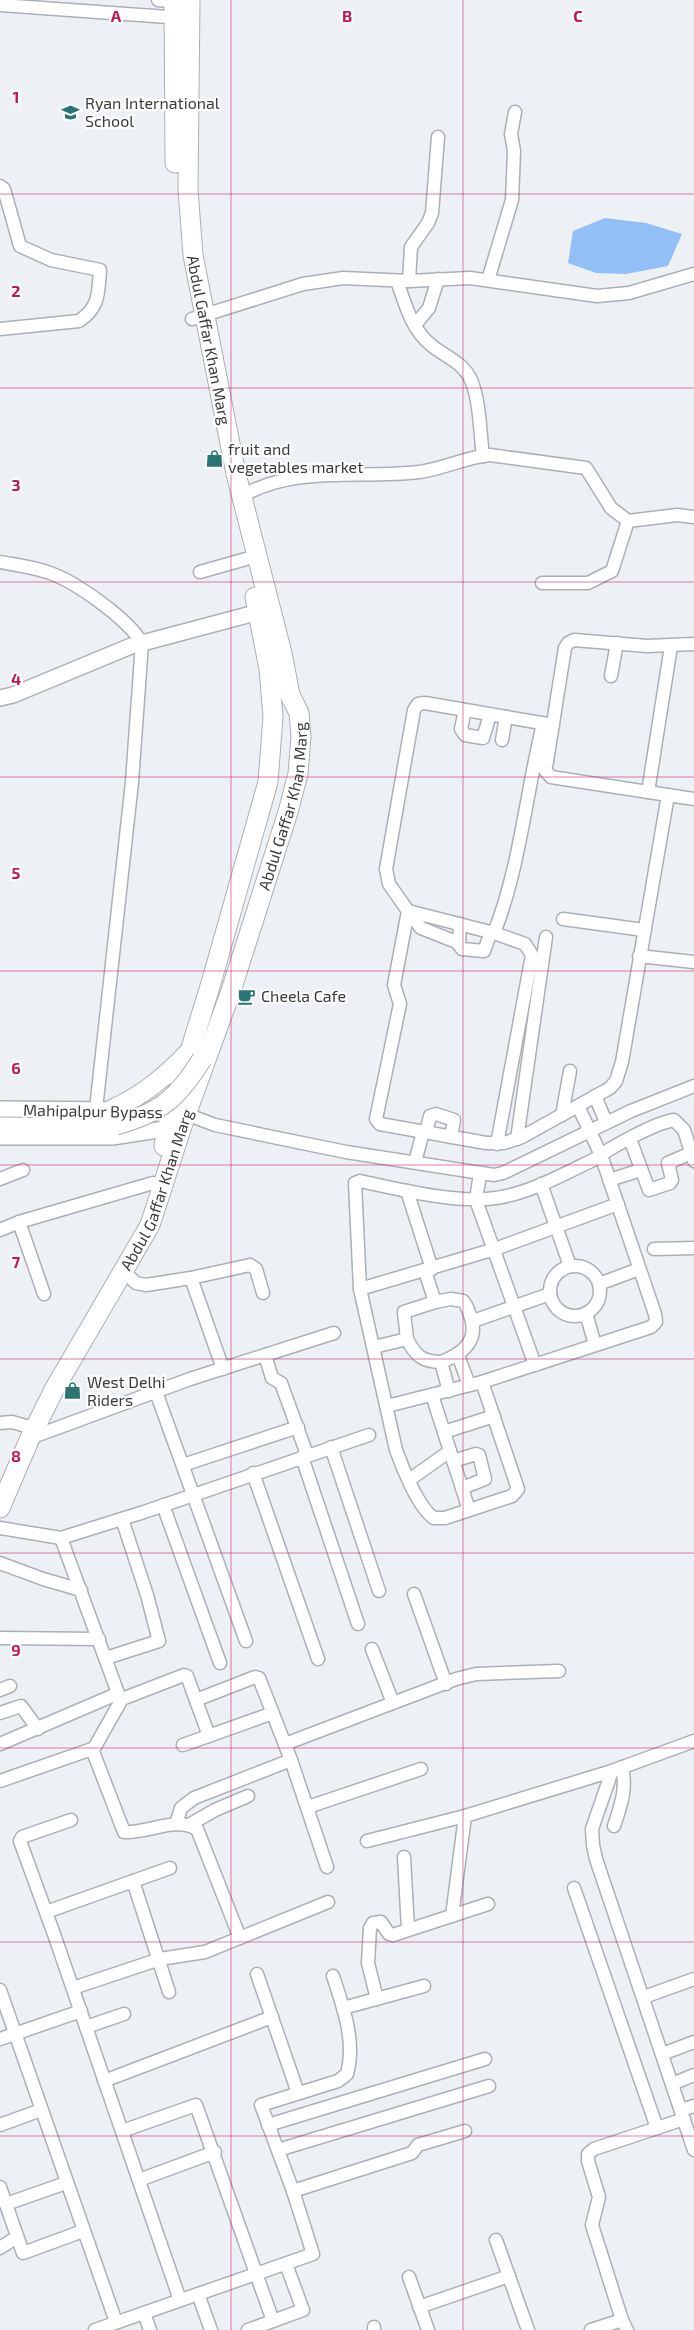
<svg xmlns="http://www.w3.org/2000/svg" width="694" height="2330" font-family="'Exo 2',sans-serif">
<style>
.water{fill:#91bff6}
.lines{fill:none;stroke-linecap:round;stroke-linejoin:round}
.minor-casing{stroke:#acb0b4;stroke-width:15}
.tertiary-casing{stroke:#acb0b4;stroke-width:18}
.primary-casing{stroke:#acb0b4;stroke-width:21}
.minor{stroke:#fff;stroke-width:12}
.tertiary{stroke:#fff;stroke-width:15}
.primary{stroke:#fff;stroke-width:19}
.primary-bridge-casing{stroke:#acb0b4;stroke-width:21;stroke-linecap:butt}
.primary-bridge{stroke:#fff;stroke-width:19}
.grid{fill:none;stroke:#c2185b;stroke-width:1;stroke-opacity:0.55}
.labels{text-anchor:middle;stroke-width:4.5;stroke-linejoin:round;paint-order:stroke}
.poi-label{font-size:16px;fill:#3b3c3e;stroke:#fefefe;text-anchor:start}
.street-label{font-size:16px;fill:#3b3c3e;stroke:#fefefe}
.grid-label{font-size:16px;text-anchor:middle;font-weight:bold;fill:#c2185b;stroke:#fefefe;stroke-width:4.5;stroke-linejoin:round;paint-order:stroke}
</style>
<rect width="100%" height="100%" fill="#edf1f6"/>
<polygon class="water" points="605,218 646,223 682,234 668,266 626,274 596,273 568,263 573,231"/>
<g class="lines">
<defs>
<g id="minor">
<polyline points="158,0 180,2"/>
<polyline points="0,5 182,18"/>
<path d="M0 186 4 189 20 246 51 260 100 270C98 293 100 307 79 321L0 329"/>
<polyline points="488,280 512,200 514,151 511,134 515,112"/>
<path d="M397 281C405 303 411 329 431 345 444 356 463 362 471 380 480 400 480 434 483 456"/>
<polyline points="409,281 411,247 428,223 432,213 438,137"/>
<polyline points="192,319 303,284 343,278 409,281 470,278 597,296 629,293 694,274"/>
<polyline points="415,325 429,308 438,279"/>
<path d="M242 496C296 465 360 479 419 472 443 469 466 457 490 455L586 468 611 508 628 521"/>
<path d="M0 562C16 565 34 567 50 573 76 582 128 619 142 643L132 782 96 1109"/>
<polyline points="200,572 246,559"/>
<polyline points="542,583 588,583 612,571 628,521 677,515 694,517"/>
<polyline points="611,676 617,643"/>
<polyline points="465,710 461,729 465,735 483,738 490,715"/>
<polyline points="553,725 425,703 418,704 414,710 386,869 389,884 408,911 394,985 400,1004 376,1119 380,1124 486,1143 504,1143 522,1137 610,1088 616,1081 622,1062 668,795"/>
<polyline points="502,740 506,717"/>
<polyline points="539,760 547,761 545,770 551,777 694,799"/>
<polyline points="547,761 565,648 568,643 574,640 647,646 694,644"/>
<polyline points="648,792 671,646"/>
<polyline points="408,911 494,933 525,944 532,955 497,1144"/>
<polyline points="412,912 417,923 421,928 459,943"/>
<polyline points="563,919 644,930"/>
<polyline points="460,924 459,945 462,949 484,951 491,932"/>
<path d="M494 933C520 867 526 793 543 724"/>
<polyline points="639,956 694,962"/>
<polyline points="595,1096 606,1122"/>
<path d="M578 1106 601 1155 655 1314 656 1322 651 1327 482 1382 518 1489 512 1496 445 1518H434C419 1509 402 1467 396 1450L360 1289 355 1183 360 1181C397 1189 458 1204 496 1198 530 1193 564 1174 595 1159 611 1147 655 1123 674 1120L684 1130 694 1161"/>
<polyline points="186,1114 215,1125 346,1152 494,1175 503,1173 631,1111 694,1086"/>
<polyline points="562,1115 570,1071"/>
<polyline points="426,1132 430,1116 436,1114 454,1120 451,1137"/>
<polyline points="517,1139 546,937"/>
<polyline points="630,1139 649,1190 670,1183 672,1180 668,1163 691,1153"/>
<polyline points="415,1162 423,1132"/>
<polyline points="480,1174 476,1200 535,1365"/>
<polyline points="0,1179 23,1170"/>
<polyline points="609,1180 641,1170"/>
<polyline points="541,1184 570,1266"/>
<polyline points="407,1191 432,1269"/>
<polyline points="19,1222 44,1294"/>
<polyline points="0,1230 19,1222 153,1183"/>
<polyline points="654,1249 694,1248"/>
<circle cx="575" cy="1291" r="25"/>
<polyline points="124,1272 136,1283 146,1285 191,1278 223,1369"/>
<polyline points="191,1278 250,1265 256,1269 263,1293"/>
<polyline points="599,1284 639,1269"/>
<polyline points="360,1289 495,1249 618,1204"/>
<path d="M435 1302 451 1299 463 1301C467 1305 468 1310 470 1315 480 1340 463 1354 441 1362L449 1391"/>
<polyline points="586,1313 595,1345"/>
<polyline points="473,1321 550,1294"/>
<polyline points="407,1339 404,1312 435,1302 425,1271"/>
<path d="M374 1347 407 1339C415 1355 422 1362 441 1362"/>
<polyline points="265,1355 272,1378 281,1383 305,1449"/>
<polyline points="458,1355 469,1385"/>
<polyline points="156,1392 246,1641"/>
<polyline points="432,1395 469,1510"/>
<polyline points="387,1406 482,1382"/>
<polyline points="0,1423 12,1422 26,1426"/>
<polyline points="444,1432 494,1416"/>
<polyline points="30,1438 190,1379 334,1333"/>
<polyline points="331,1447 379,1591"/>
<polyline points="302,1457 358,1624"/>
<polyline points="453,1461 476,1454 479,1455 485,1479 462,1488"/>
<polyline points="183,1465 298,1427"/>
<polyline points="253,1473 318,1659"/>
<polyline points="409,1480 450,1451"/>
<polyline points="163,1505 220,1663"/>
<polyline points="0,1528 61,1538 144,1512 369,1435"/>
<polyline points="61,1538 119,1696 122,1699"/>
<polyline points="0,1563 43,1579 81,1590"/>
<polyline points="414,1594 446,1684"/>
<polyline points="0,1638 99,1639"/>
<polyline points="372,1649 393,1703"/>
<polyline points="106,1658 159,1641 147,1595 122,1519"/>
<polyline points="0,1690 10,1686"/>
<polyline points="196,1700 255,1677 259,1678 291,1760 327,1867"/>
<polyline points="0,1713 21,1706 38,1729"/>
<polyline points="694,1741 612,1771 592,1829 593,1845 596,1859 694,2150"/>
<polyline points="0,1744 112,1696"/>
<polyline points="285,1744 456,1679 476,1674 559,1671"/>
<polyline points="183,1745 273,1713"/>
<polyline points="93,1750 122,1699 184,1675 187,1676 209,1736"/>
<path d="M0 1781 92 1749 124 1832C147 1834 175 1816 197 1829L240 1938"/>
<polyline points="308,1807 421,1769"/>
<polyline points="71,1820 22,1837 20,1841 55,1937 180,2300"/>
<polyline points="176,1824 181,1808 194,1798 291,1760"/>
<polyline points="189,1825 215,1810 248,1796"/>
<path d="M614 1826C621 1805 627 1789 622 1767"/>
<polyline points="367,1841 465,1816 612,1771"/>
<polyline points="404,1857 408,1929"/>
<polyline points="133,1881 169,1992"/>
<polyline points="574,1888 657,2128"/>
<polyline points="46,1912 170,1868"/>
<polyline points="452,1916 465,1816"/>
<polyline points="257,1974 298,2093"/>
<polyline points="73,1988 160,1959 205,1952 328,1902"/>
<polyline points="0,1990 116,2322"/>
<polyline points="644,1997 694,1979"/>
<polyline points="377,1999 368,1963 370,1928 373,1923 381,1922 389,1934 393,1935 488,1904"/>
<polyline points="343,2008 424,1986"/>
<polyline points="86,2027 124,2014"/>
<polyline points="0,2039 81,2011"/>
<polyline points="662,2054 694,2042"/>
<polyline points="104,2081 272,2017"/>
<polyline points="672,2084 694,2075"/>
<polyline points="681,2110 694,2106"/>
<polyline points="0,2125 41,2110"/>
<polyline points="268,2125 485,2059"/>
<polyline points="122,2131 196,2105 273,2321"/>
<polyline points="278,2150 489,2086"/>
<polyline points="139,2180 215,2152"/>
<polyline points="0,2187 23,2253 83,2231"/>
<polyline points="293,2191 412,2153 418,2145 465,2131"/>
<polyline points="6,2204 66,2183"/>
<polyline points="496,2240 528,2330"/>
<polyline points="0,2248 17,2237"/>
<polyline points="409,2277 428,2330"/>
<polyline points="198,2294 211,2330"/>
<polyline points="419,2307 509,2276"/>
<polyline points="144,2313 150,2330"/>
<polyline points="374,2327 374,2330"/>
<path d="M95 2330 313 2254 293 2191 261 2105 338 2081 347 2074C356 2041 343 2007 333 1976"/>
<polyline points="248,2330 303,2310 286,2264"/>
<polyline points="591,2330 622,2320"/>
<polyline points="627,2330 622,2320 592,2225 599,2197 588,2161 588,2154 594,2149 684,2119"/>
</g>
<g id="tertiary">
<polyline points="0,698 13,695 131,646 259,612"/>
<polyline points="0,1109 123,1110"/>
<polyline points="0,1137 112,1137 178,1127"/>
</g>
<g id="primary">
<polyline points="174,0 175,163"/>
<path d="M113 1109C143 1095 165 1077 188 1053"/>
<polyline points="0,1127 85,1128 116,1125"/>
<polyline points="164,1146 171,1113 211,983 268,782 273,717 269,669 255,597"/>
<path id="s1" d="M0 1508 30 1438 55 1388 150 1225 183 1123 231 991 288 812 298 774 301 737 299 713 290 695 282 653 236 474 193 255 188 190 190 0"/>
</g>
</defs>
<use href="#minor" class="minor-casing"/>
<use href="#tertiary" class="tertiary-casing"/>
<use href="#primary" class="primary-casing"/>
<use href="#minor" class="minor"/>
<use href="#tertiary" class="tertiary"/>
<use href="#primary" class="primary"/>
<defs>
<path id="primary-bridge" d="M116 1125C160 1113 178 1098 202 1059"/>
</defs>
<use href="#primary-bridge" class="primary-bridge-casing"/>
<use href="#primary-bridge" class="primary-bridge"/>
</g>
<path class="grid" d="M231 0V2330M463 0V2330M0 194H694M0 388H694M0 582H694M0 777H694M0 971H694M0 1165H694M0 1359H694M0 1553H694M0 1748H694M0 1942H694M0 2136H694"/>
<defs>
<symbol id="school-bare" viewBox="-9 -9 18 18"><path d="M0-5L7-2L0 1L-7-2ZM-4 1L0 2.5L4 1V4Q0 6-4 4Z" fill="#2a7574" stroke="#fefefe" stroke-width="2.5" paint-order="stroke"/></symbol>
<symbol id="shop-bare" viewBox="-9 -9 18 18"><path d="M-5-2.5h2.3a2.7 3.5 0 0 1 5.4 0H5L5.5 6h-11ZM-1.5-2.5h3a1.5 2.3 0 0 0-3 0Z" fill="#2a7574" stroke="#fefefe" stroke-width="2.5" paint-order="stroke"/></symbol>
<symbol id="cafe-bare" viewBox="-9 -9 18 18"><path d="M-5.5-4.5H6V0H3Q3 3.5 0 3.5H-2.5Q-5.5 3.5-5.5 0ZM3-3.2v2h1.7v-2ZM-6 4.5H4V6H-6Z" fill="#2a7574" stroke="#fefefe" stroke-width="2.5" paint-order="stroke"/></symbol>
</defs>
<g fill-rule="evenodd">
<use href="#school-bare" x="58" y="100" width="25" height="25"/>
<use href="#shop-bare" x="202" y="446" width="25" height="25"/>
<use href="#cafe-bare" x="234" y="984" width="25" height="25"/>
<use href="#shop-bare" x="60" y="1378" width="25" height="25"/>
</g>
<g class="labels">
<g class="poi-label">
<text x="85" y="109">Ryan International<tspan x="85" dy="18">School</tspan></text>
<text x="228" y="455">fruit and<tspan x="228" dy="18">vegetables market</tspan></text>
<text x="261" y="1002">Cheela Cafe</text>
<text x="87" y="1388">West Delhi<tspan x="87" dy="18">Riders</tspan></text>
</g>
<g class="street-label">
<text transform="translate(209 340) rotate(79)" y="6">Abdul Gaffar Khan Marg</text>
<text dy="6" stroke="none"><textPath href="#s1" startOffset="761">Abdul Gaffar Khan Marg</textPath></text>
<text transform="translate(93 1111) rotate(1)" y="6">Mahipalpur Bypass</text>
<text dy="6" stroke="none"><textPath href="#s1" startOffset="356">Abdul Gaffar Khan Marg</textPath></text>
</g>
</g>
<g class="grid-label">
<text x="116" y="22">A</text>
<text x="347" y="22">B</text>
<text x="578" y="22">C</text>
<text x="16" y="103">1</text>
<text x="16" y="297">2</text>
<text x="16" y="491">3</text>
<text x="16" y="685">4</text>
<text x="16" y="879">5</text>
<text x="16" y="1074">6</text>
<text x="16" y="1268">7</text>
<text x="16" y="1462">8</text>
<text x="16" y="1656">9</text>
</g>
</svg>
